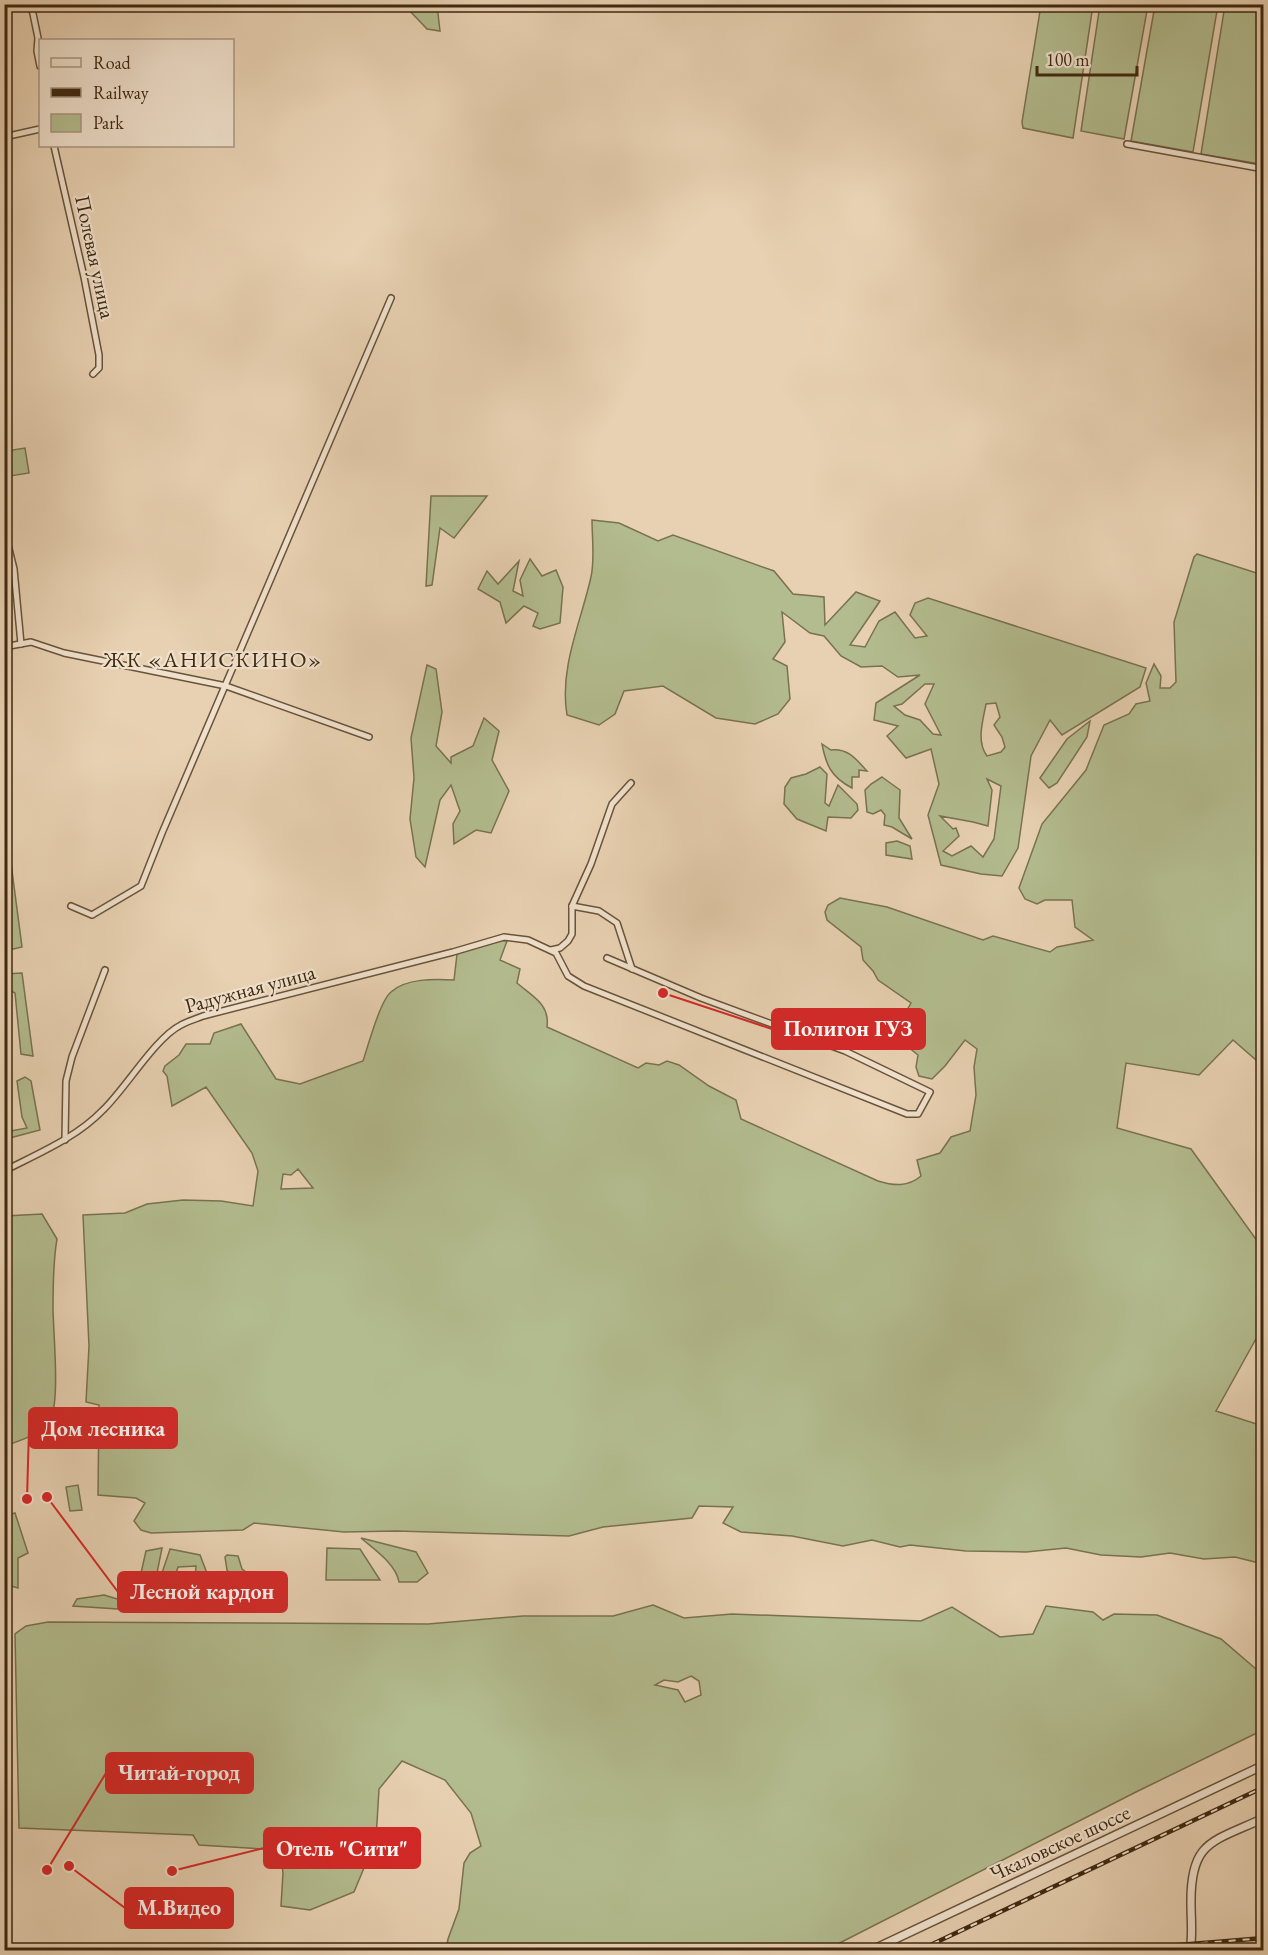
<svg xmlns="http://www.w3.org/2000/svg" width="1268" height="1955" font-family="'EB Garamond',serif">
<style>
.green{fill:#b3bc8f;stroke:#797250;stroke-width:1.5;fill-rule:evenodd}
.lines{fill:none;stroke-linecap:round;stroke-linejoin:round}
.minor-casing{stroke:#695339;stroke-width:8}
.tertiary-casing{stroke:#695339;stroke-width:10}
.minor{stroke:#f0e1cd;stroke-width:5}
.tertiary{stroke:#f0e1cd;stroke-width:7}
.rail-casing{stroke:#3f2911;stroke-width:4.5}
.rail{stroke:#f0e1cd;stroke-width:2;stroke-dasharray:7;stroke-linecap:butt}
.labels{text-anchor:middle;stroke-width:4.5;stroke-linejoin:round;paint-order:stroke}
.street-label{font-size:21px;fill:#3f2911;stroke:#f0e1cd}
.neighbourhood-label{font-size:22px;letter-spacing:1.5px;fill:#3f2911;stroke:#f0e1cd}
.leader{fill:none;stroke:#d62828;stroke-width:2}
.callout-dot{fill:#d62828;stroke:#f0e1cd;stroke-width:2}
.callout{fill:#d62828;stroke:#d62828;stroke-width:2}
.callout-label{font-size:22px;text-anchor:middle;font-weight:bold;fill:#fff}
</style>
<rect width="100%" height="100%" fill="#e8d1b2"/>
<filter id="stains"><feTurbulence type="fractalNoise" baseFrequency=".00333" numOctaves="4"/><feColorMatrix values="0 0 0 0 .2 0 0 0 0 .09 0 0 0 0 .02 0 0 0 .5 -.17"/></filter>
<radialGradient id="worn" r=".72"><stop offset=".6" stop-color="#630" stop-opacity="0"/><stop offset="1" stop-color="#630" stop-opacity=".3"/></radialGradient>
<g class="green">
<polygon points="413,4 437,5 440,31 427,29 410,11"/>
<polygon points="1041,5 1093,5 1073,138 1023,128 1022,122"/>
<polygon points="1100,5 1148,5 1124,139 1081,131"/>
<polygon points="1155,5 1218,5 1193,152 1131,141"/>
<polygon points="1225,5 1263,5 1264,146 1260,164 1201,154"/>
<polygon points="25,448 29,473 10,476 6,451"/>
<polygon points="431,496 487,496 454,538 440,528 432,585 426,586"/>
<path d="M592 520 619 523 658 541 673 535 774 571 793 594 824 597 825 625 856 592 880 601 850 645 865 647 879 621 895 612 915 638 927 636 910 615 915 603 928 598 1146 668 1140 687 1062 735 1050 720 1031 756 1018 848 1002 876 981 874 941 865 928 815 939 784 931 749 906 758 887 736 898 726 874 720 876 703 920 675 898 677 882 666 861 667 841 656 824 636 810 633 782 612 785 642 773 659 787 666 790 699 778 714 755 724 716 718 663 686 624 691 615 714 599 725 567 715C559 668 581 622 591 577 595 559 592 538 592 520ZM925 684H934L925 704 941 735 933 734 920 720 905 715 894 706 902 704ZM996 703 1000 717 994 725 1002 737 1005 747 1001 752 987 756C976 741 983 721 986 704ZM987 779 1001 786 994 839 983 857 971 846 952 856 943 851 959 836 956 828 953 829 940 816 973 822 988 826 992 790Z"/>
<path d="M1197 554 1263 575V1066L1233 1040 1199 1075 1126 1063 1117 1128 1191 1149 1263 1249V1326L1216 1411 1263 1426V1564L1235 1557 1204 1559 1170 1553 1141 1557 1101 1555 1066 1548 1026 1552 966 1551 910 1545 900 1547 872 1540 843 1546 792 1536 741 1532 723 1523 733 1507 699 1506 692 1518 603 1527 569 1536 396 1531 344 1532 254 1523 243 1530 151 1533 141 1530 134 1521 145 1503 136 1498 98 1495 99 1405 86 1402 89 1346 83 1215 125 1213 147 1204 183 1200 221 1201 253 1206 258 1171 252 1153 206 1087 172 1106 167 1076 163 1071 165 1066 179 1055 186 1044H210L214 1033 241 1024 276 1079 300 1084 363 1061C368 1046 380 1001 391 992 406 978 435 979 454 980L457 954 497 940 507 941 500 960 520 969 517 983C533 997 550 1004 547 1027L638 1068 646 1063 659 1065 667 1061 679 1065 709 1086 736 1100 741 1119 878 1181C894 1186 908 1187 921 1176L917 1160 940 1153 951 1137 970 1131 976 1095 974 1067 977 1049 965 1040 945 1066 932 1079 919 1076 916 1067 918 1055 902 1042 899 1024 911 1003 878 980 873 971 863 960 861 947 827 920 825 912 828 905 840 898 887 907 983 940 993 936 1050 952 1057 947 1093 940 1075 927 1072 900H1045L1037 904 1025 899 1019 888 1042 824 1086 770 1104 725 1129 714 1136 704 1150 701 1146 683 1154 664 1161 676 1160 688H1170L1176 682 1174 622 1194 557ZM298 1169 313 1188 281 1189 283 1174 291 1175Z"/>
<polygon points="530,559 542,576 556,570 563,587 560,623 540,629 533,626 538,613 524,606 506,623 500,602 478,589 487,571 498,584 519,561 513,591 523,596 520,580"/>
<polygon points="427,665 436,669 442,712 436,746 451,763 451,757 473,746 484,718 499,731 492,760 509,791 491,833 476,830 454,844 453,824 460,811 451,785 440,800 425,867 416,857 410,819 414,778 411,738"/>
<polygon points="1090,721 1087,737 1057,783 1049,788 1040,778 1067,739"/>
<path d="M822 744 831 750C848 748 856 759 867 771L859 770V777H852V788C831 777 826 765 822 744Z"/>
<polygon points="820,767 827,774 825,803 829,806 838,785 857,804 858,810 851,818 828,817 826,831 797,819 784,804 785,787 791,778 806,774"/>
<polygon points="882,777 900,790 899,818 912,839 892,827 884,825 885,815 881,810 873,814 867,812 865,790 871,784"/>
<polygon points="4,810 22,947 5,951 4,951"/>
<polygon points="897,841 910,846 912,859 886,855 886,843"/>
<polygon points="22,973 33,1056 21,1054 15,993 5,988 5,974"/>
<polygon points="25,1077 31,1081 40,1130 6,1139 5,1132 27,1128 22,1117 17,1081"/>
<path d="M42 1214 57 1239C53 1262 53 1285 53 1308 53 1331 61 1406 49 1422 38 1436 20 1440 5 1446V1216Z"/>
<polygon points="78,1485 82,1510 70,1511 66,1487"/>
<polygon points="15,1513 28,1553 18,1558 18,1588 4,1584 5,1516"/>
<path d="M361 1538 416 1552 428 1573 417 1582H399C396 1564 375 1550 361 1538Z"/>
<polygon points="162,1548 157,1573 149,1575 144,1586 130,1587 132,1579 141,1573 146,1551"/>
<polygon points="327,1548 360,1549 380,1580 326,1580"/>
<polygon points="170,1549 200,1555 208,1576 198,1582 195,1579 196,1566 178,1567 174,1580 163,1578 162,1573"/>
<polygon points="227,1555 238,1556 242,1569 257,1580 233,1580 227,1570 225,1557"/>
<polygon points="104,1595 127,1602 142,1600 152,1607 133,1610 73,1606 77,1599"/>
<path d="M653 1605 684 1618 732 1614 921 1621 952 1607 1000 1637 1033 1634 1046 1606 1093 1612 1103 1620 1114 1614 1157 1615 1221 1639 1263 1675V1730L1136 1792 826 1950H446L448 1939 459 1909 464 1863 470 1853 481 1846 471 1813 445 1780 402 1761 379 1789 376 1839 354 1892 310 1910 281 1906 283 1873 280 1850 199 1845 193 1835 19 1828 15 1634 26 1626 48 1622 428 1624 523 1616H613ZM691 1676 699 1681 701 1695 685 1702 678 1690 655 1685 664 1680 678 1682Z"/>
</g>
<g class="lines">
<defs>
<g id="minor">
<polyline points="31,4 38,38 37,51 40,66"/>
<polyline points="4,137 40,129"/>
<polyline points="1127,144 1264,169"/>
<polyline points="54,146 84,277 99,355 99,368 93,374"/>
<polyline points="4,518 7,541 14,569 21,644"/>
<polyline points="4,647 31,642 64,653 226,686 369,737"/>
<polyline points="71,906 92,915 141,886 162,833 391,298"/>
<polyline points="572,906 599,911 617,923 632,969"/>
<polyline points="551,950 560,948 568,941 572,934 572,906 591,864 612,804 631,783"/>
<polyline points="65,1140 66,1081 72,1057 105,970"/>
<path d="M4 1171C39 1153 76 1138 103 1110 126 1088 155 1038 181 1025 188 1021 196 1019 203 1016L453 952 504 937 528 940 556 953 568 976 584 986 907 1114H918L930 1092 845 1051 701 998 607 958"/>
</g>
<g id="tertiary">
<polyline points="872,1950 1264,1765"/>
<path d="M1190 1950C1193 1936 1191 1919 1191 1904 1190 1840 1213 1842 1264 1818"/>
</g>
</defs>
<use href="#minor" class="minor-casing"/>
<use href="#tertiary" class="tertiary-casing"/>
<use href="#minor" class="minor"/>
<use href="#tertiary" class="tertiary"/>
<defs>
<g id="rail">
<polyline points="920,1950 1264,1787"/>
<polyline points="981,1950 1009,1945"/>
<polyline points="1117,1950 1264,1938"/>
</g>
</defs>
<use href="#rail" class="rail-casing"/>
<use href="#rail" class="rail"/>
</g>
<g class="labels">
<g class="street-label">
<text transform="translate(95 257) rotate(78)" y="7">Полевая улица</text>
<text transform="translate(250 989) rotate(-15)" y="7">Радужная улица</text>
<text transform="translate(1060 1843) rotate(-25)" y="7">Чкаловское шоссе</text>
</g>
<g class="neighbourhood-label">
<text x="213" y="667">ЖК «АНИСКИНО»</text>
</g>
</g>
<path class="leader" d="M663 993L772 1029M27 1499L29 1428M47 1497L118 1592M47 1870L106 1773M172 1871L264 1848M69 1866L125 1908"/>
<g class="callout-dot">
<circle cx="663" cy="993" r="6"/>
<circle cx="27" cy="1499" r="6"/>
<circle cx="47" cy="1497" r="6"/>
<circle cx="47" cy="1870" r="6"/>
<circle cx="172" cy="1871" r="6"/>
<circle cx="69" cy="1866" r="6"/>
</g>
<g class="callout">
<rect x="772" y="1009" width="153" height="40" rx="6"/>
<rect x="29" y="1408" width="148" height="40" rx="6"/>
<rect x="118" y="1572" width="169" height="40" rx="6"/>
<rect x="106" y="1753" width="147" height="40" rx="6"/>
<rect x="264" y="1828" width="156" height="40" rx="6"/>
<rect x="125" y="1888" width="108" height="40" rx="6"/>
</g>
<g class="callout-label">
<text x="848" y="1036">Полигон ГУЗ</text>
<text x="103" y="1436">Дом лесника</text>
<text x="202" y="1599">Лесной кардон</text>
<text x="179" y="1780">Читай-город</text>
<text x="342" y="1856">Отель "Сити"</text>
<text x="179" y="1915">М.Видео</text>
</g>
<rect width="1268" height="1955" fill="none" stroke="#e8d1b2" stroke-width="24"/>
<rect x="6" y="6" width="1256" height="1943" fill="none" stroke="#3f2911" stroke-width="3"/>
<rect x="12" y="12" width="1244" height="1931" fill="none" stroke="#3f2911" stroke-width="1.5"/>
<rect x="39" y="39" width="195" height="108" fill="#f0e1cd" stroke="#a99782" stroke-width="1.5"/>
<rect x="51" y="58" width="30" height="9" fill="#f0e1cd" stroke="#a99782" stroke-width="1.5"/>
<text x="93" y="69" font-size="18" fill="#3f2911">Road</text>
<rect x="51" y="88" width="30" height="9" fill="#3f2911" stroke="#a99782" stroke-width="1.5"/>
<text x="93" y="99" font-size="18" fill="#3f2911">Railway</text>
<rect x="51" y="114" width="30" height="18" fill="#b3bc8f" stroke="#a99782" stroke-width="1.5"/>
<text x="93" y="129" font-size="18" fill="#3f2911">Park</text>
<path d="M1037 66v9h100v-9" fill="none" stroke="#3f2911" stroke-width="3"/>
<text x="1046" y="66" font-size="18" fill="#3f2911" stroke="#f0e1cd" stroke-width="4.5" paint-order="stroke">100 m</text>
<rect width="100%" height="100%" filter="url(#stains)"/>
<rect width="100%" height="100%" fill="url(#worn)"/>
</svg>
